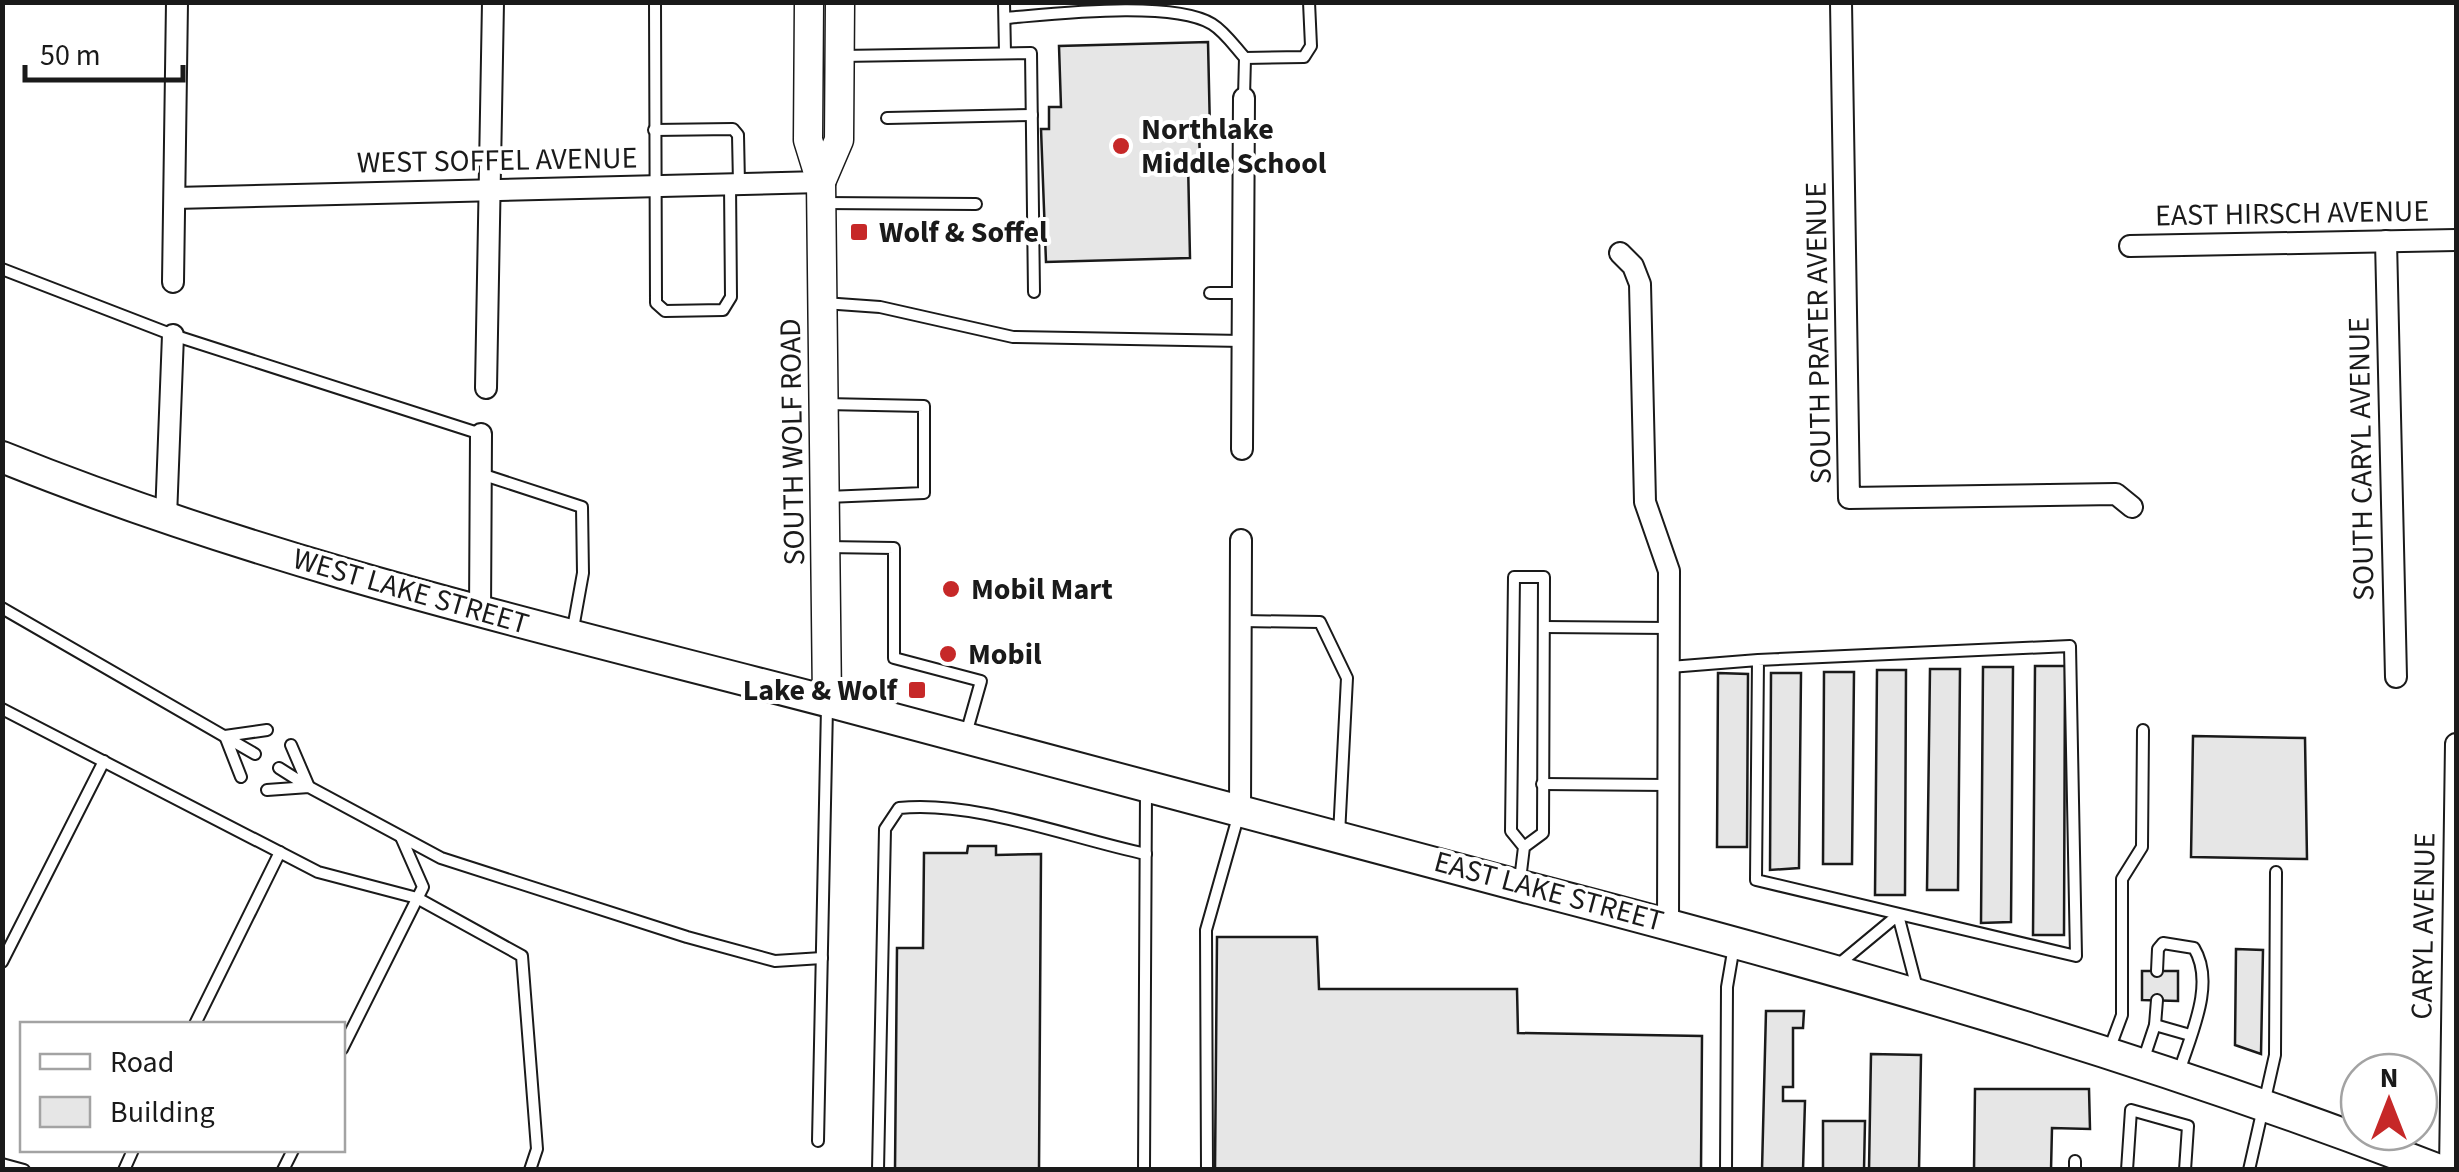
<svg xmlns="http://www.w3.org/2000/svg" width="2459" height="1172" font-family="'Source Sans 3',sans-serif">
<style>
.building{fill:#e6e6e6;stroke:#1a1a1a;stroke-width:2.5}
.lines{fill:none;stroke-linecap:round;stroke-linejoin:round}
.service-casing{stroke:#1a1a1a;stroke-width:14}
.minor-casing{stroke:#1a1a1a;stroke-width:24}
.secondary-casing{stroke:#1a1a1a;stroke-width:31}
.primary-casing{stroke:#1a1a1a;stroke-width:34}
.service{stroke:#fff;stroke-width:10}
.minor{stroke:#fff;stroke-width:20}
.secondary{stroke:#fff;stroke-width:28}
.primary{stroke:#fff;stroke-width:30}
.poi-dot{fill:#c62828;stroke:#fff;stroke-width:4}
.labels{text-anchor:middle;stroke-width:8;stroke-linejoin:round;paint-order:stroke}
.poi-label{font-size:30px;font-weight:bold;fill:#1a1a1a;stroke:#fff;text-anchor:start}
.street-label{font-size:30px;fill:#1a1a1a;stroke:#fff}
</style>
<rect width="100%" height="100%" fill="#fff"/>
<g class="building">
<polygon points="1208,42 1210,131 1199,131 1200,161 1188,161 1190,258 1046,262 1041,129 1049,129 1049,107 1061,107 1059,46"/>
<polygon points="2035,666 2065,666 2064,935 2033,935"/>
<polygon points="1983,667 2013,667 2011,922 1981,923"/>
<polygon points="1930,669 1960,669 1958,890 1927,890"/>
<polygon points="1877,670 1906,670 1905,895 1875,895"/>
<polygon points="1824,672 1854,672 1852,864 1823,864"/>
<polygon points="1718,673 1748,674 1747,847 1717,847"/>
<polygon points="1771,673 1801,673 1799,868 1770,870"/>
<polygon points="2193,736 2305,738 2307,859 2191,857"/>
<polygon points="968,846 996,846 996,855 1041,854 1039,1170 895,1170 897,948 923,948 924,853 967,853"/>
<polygon points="1217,937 1317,937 1319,989 1517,989 1518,1033 1702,1036 1701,1170 1215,1170"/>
<polygon points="2236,949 2263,950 2261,1054 2235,1045"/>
<polygon points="2142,971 2178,971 2178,1001 2142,1000"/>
<polygon points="1766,1011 1804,1011 1803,1028 1793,1028 1793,1087 1783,1087 1783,1101 1805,1101 1803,1170 1762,1170"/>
<polygon points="1871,1054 1921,1055 1919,1170 1869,1170"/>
<polygon points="1975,1089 2089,1089 2090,1129 2052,1128 2051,1170 1974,1170"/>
<polygon points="1823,1121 1865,1121 1864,1170 1823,1170"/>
</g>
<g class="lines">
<defs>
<g id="service">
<polyline points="655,2 656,303 665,311 723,310 731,297 730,184"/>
<polyline points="1004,2 1005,53"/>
<path d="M1005 18C1054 14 1172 0 1212 24 1225 32 1235 47 1245 58L1244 97"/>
<polyline points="841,56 1031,53 1034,292"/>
<polyline points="1245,58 1304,57 1311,46 1309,2"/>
<polyline points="887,118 1032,115"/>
<polyline points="654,130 733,129 738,135 739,184"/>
<polyline points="822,203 976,204"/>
<polyline points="2,269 173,335 481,434"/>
<polyline points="1210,293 1243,293"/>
<polyline points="824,303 880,307 1013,337 1243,341"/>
<polyline points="825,404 924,406 924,493 827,497"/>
<polyline points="481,474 582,507 583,573 572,634"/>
<polyline points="826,547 894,548 894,658 981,681 966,734"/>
<polyline points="2,608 255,754"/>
<polyline points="1241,621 1320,622 1347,678 1339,835"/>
<polyline points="1544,627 1669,628"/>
<polyline points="1670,667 1758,660 1756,880 2076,956 2070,646 1758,660"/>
<polyline points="2,709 318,872 417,898 522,956 537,1149 530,1170"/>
<polyline points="279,768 309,787 291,745"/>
<polyline points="241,777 225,736 267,730"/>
<polyline points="1542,784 1669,785"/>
<polyline points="267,790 309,787 441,858 687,937 775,961 822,958"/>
<polyline points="1520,880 1524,847 1511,831 1514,577 1544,577 1543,833 1524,847"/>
<polyline points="2,962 104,761"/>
<polyline points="1839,964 1898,915 1917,988"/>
<path d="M2157 971 2158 949 2163 943 2194 948C2216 984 2190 1036 2179 1072"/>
<polyline points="195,1024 280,852"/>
<polyline points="2155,1025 2190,1035"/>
<polyline points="342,1049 423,887 401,837"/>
<polyline points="2109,1050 2122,1015 2122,879 2142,847 2143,730"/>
<polyline points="2143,1061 2155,1025 2157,1000"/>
<polyline points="818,1141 827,707"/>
<polyline points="2075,1161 2075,1170"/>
<polyline points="2,1164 24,1170"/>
<polyline points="124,1170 133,1150"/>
<polyline points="283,1170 293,1150"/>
<path d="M878 1170 885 829 899 808C975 800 1070 838 1146 854"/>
<polyline points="1144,1170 1146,791"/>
<polyline points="1207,1170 1206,930 1238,817"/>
<polyline points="1726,1170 1727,987 1734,946"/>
<polyline points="2127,1170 2131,1110 2188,1126 2185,1170"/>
<polyline points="2249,1170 2275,1055 2276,872"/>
</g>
<g id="minor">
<polyline points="1841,2 1849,498 2116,494 2132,507"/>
<polyline points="175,198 821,182"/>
<polyline points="2386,241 2396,677"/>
<polyline points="2130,246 2456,240"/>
<polyline points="1620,253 1633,266 1640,284 1645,502 1669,571 1668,922"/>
<polyline points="173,282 177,2"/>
<polyline points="486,388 493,2"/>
<polyline points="1242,449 1244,98"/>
<polyline points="166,517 173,335"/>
<polyline points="480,614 481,434"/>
<polyline points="1240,811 1241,540"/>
<polyline points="2450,1170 2456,744"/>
</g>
<g id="secondary">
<polyline points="809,2 808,140 821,182 827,701"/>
<polyline points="821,182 839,140 840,2"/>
</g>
<path id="primary" d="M2 457C272 566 555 630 834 703 1065 763 1294 827 1525 887 1834 967 2140 1054 2439 1170"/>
</defs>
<use href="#service" class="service-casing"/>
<use href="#minor" class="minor-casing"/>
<use href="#secondary" class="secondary-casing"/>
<use href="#primary" class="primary-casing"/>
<use href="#service" class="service"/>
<use href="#minor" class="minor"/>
<use href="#secondary" class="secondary"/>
<use href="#primary" class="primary"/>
</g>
<g class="poi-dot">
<circle cx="1121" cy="146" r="10"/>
<rect x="849" y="222" width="20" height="20" rx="5"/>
<circle cx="951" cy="589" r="10"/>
<circle cx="948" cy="654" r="10"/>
<rect x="907" y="680" width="20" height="20" rx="5"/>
</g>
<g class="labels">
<g class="poi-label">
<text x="1141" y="139">Northlake<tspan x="1141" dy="34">Middle School</tspan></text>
<text x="879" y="242">Wolf &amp; Soffel</text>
<text x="971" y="599">Mobil Mart</text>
<text x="968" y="664">Mobil</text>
<text x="897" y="700" text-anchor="end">Lake &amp; Wolf</text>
</g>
<g class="street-label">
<text transform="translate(497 160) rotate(-1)" y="10">WEST SOFFEL AVENUE</text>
<text transform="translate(2292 213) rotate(-1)" y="10">EAST HIRSCH AVENUE</text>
<text transform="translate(1818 333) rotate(-91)" y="10">SOUTH PRATER AVENUE</text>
<text transform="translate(792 442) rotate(-91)" y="10">SOUTH WOLF ROAD</text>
<text transform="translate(2361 459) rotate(-91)" y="10">SOUTH CARYL AVENUE</text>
<text transform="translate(411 591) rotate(16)" y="10">WEST LAKE STREET</text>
<text transform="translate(1549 891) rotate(15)" y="10">EAST LAKE STREET</text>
<text transform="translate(2423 926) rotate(-89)" y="10">CARYL AVENUE</text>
</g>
</g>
<rect width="2459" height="1172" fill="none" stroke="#1a1a1a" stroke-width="10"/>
<rect x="20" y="1022" width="325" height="130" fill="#ffffff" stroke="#a3a3a3" stroke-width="2.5"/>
<rect x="40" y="1054" width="50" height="15" fill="#ffffff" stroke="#a3a3a3" stroke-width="2.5"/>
<text x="110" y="1072" font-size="30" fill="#1a1a1a">Road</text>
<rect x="40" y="1097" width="50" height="30" fill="#e6e6e6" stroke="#a3a3a3" stroke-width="2.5"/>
<text x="110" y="1122" font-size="30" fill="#1a1a1a">Building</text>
<g transform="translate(2389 1102)"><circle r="48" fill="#ffffff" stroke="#a3a3a3" stroke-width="2.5"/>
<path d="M0-8L18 38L0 25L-18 38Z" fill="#c62828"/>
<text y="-15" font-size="28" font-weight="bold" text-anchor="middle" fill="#1a1a1a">N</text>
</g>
<path d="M25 65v15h158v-15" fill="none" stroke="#1a1a1a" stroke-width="5"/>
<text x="40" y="65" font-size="30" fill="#1a1a1a" stroke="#ffffff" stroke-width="8" paint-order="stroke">50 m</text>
</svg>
